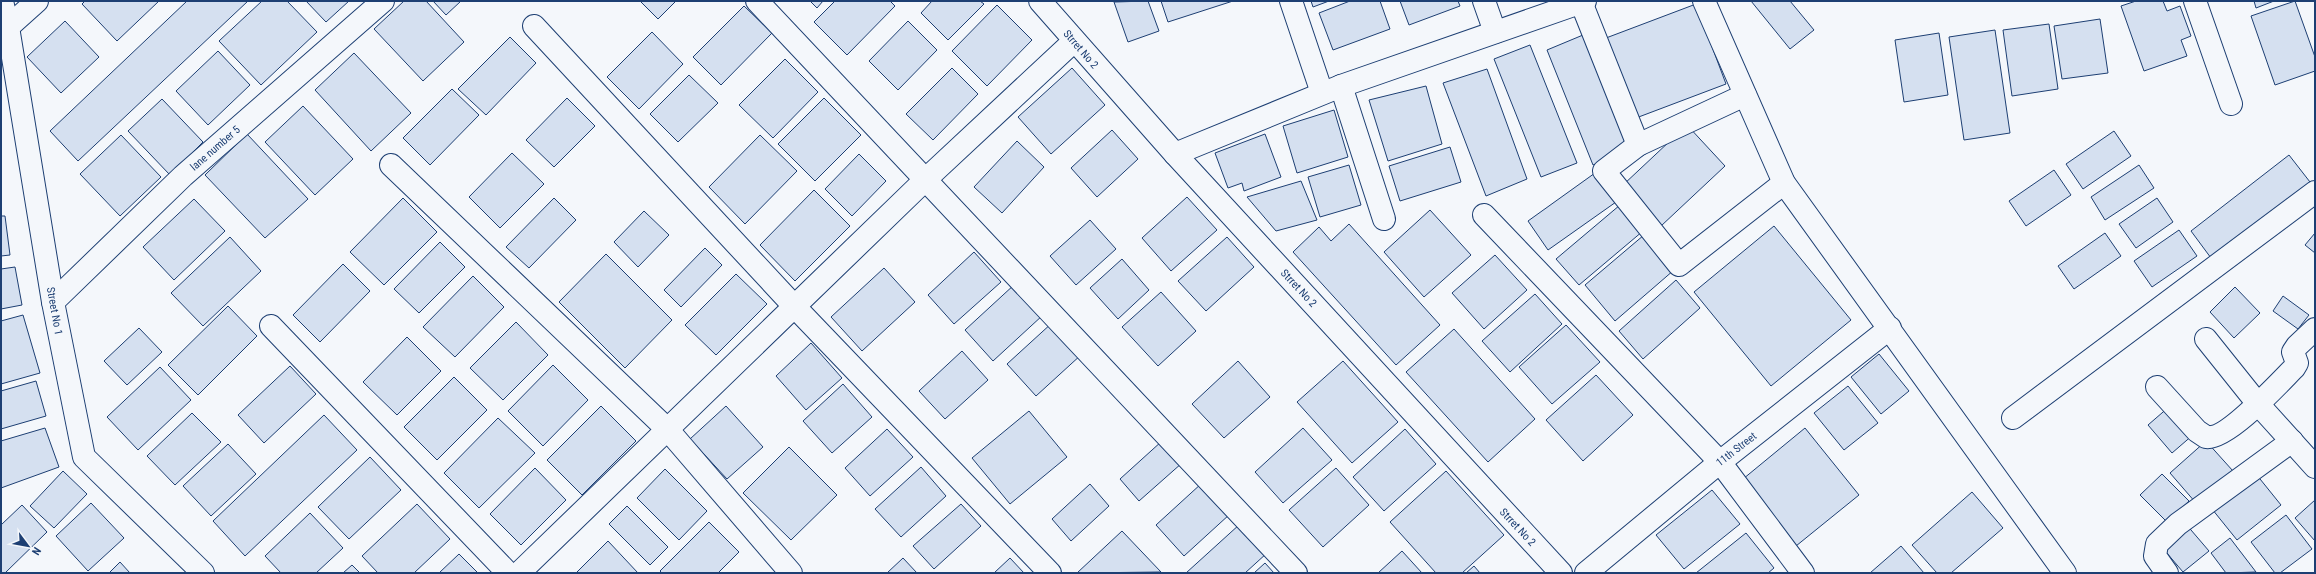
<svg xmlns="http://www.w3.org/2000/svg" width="2316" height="574" font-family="'Roboto Condensed',sans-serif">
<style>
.building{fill:#d5e0f0;stroke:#1d3f73}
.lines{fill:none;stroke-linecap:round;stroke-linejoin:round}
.street-casing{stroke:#1d3f73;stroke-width:24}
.secondary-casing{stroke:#1d3f73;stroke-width:24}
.street{stroke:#f4f7fb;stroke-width:22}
.secondary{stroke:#f4f7fb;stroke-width:22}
.labels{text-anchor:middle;stroke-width:3;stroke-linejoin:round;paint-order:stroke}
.street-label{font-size:11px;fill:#1d3f73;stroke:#f4f7fb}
</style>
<rect width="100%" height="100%" fill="#f4f7fb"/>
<g class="building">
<polygon points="85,1 159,1 117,41 82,4"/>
<polygon points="187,1 248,1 78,161 50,131"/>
<polygon points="262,1 287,1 317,32 261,85 219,41"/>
<polygon points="306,1 349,1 326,22"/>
<polygon points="404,1 426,1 464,42 423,81 374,29"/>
<polygon points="433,1 461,1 446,15"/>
<polygon points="640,1 676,1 658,19"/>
<polygon points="810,1 823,1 817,8"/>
<polygon points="835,1 890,1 895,6 847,55 814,22"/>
<polygon points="932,1 980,1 984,4 948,40 921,13"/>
<polygon points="1148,1 1159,31 1128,42 1114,2"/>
<polygon points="1161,1 1233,1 1168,22"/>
<polygon points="1311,1 1329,1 1313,7"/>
<polygon points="1350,1 1380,1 1390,29 1333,50 1319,13"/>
<polygon points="1400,1 1458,1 1460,6 1409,25"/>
<polygon points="1751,1 1790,1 1814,30 1790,49"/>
<polygon points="2136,1 2163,1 2167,11 2180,6 2191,36 2181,40 2187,56 2144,71 2121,6"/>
<polygon points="2254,1 2274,1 2256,8"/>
<polygon points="2295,1 2315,57 2315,71 2275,85 2251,16"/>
<polygon points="1696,4 1726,84 1636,118 1606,38"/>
<polygon points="997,5 1032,40 987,86 952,51"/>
<polygon points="744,6 772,33 721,85 693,57"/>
<polygon points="2100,19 2108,73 2062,79 2054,26"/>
<polygon points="65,21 99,57 61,93 27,57"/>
<polygon points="908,21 937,50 898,90 869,61"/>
<polygon points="2049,24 2058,89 2012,96 2003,30"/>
<polygon points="1995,30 2010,133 1964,140 1949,37"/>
<polygon points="652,32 683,64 639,109 607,77"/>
<polygon points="1939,33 1948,95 1904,102 1895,40"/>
<polygon points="1583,35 1629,151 1593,165 1547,50"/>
<polygon points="510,37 536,63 486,115 458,89"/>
<polygon points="1530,45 1577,163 1541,177 1494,59"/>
<polygon points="218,51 250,85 208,125 176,91"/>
<polygon points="354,53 411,113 371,151 315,90"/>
<polygon points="785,59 818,92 773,138 739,105"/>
<polygon points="952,68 978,94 933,140 906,114"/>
<polygon points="1072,68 1105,105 1051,154 1018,117"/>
<polygon points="1487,69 1527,179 1486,196 1443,83"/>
<polygon points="689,75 718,103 678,142 650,114"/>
<polygon points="1426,86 1442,144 1388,161 1369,100"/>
<polygon points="452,89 479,115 430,165 403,138"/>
<polygon points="567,98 595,126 554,167 526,140"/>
<polygon points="824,98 861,135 815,181 778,144"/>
<polygon points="162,99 203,142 170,175 128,131"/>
<polygon points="303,106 353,159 315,195 265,142"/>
<polygon points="1334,110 1348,157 1297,173 1283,126"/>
<polygon points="1687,125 1725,166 1661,226 1623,185"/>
<polygon points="1112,130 1138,159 1097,197 1071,168"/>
<polygon points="2114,131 2131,156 2083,189 2066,164"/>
<polygon points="247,134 308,199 265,238 205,175"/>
<polygon points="1265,134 1281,177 1244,191 1242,183 1228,188 1215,153"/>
<polygon points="121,135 161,177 120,216 80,174"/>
<polygon points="760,135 797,171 745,224 709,187"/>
<polygon points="1017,141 1044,167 1002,213 974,187"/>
<polygon points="1450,147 1461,182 1400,201 1389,166"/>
<polygon points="512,153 544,184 500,228 469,197"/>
<polygon points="859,154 886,181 852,216 825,189"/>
<polygon points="2289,155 2310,182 2211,258 2191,231"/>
<polygon points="1349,165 1361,205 1320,217 1308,177"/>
<polygon points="2139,165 2154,188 2105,220 2091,197"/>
<polygon points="2054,170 2071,195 2026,226 2009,201"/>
<polygon points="1595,173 1616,202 1548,250 1528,221"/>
<polygon points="1301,181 1317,220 1276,231 1247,197"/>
<polygon points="814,190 850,226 795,281 760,245"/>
<polygon points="1187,197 1217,230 1171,271 1142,238"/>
<polygon points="403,198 437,232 384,285 350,252"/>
<polygon points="554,198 576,220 529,268 506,247"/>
<polygon points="2157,198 2173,222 2136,248 2119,224"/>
<polygon points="194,199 225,231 174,280 143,247"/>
<polygon points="1620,205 1643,231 1579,285 1556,259"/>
<polygon points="1430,210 1471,255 1424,297 1384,252"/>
<polygon points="644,211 669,235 638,267 614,242"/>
<polygon points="1,216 5,216 10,255 1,256"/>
<polygon points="1090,220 1116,249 1076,285 1050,256"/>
<polygon points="1349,224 1440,325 1396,365 1293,252 1319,227 1331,241"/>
<polygon points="1774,226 1851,320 1771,386 1694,292"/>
<polygon points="2179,230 2197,256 2152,287 2134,261"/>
<polygon points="2105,233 2121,256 2074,289 2058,266"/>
<polygon points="2315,233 2315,253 2305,245"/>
<polygon points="1644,235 1674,270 1615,321 1585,285"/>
<polygon points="230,237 261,271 203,326 171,293"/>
<polygon points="1227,237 1254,267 1206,311 1178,281"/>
<polygon points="440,242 465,267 419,313 394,289"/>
<polygon points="705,248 722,265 681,307 664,290"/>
<polygon points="974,252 1001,282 954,324 928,295"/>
<polygon points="606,254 672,320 625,368 559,302"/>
<polygon points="1495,255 1527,290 1484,329 1452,293"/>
<polygon points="1122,259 1149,290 1118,319 1090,288"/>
<polygon points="343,264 370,291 320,342 293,315"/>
<polygon points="15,267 22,305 1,309 1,269"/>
<polygon points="884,268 915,302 862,351 831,317"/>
<polygon points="736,274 767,304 716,355 685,325"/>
<polygon points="473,276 504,307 455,357 423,327"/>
<polygon points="1676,280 1700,308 1643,359 1619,331"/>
<polygon points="1015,284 1043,315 993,361 965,330"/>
<polygon points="2235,287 2260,313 2234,338 2210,312"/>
<polygon points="1161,292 1196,331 1158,366 1122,327"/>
<polygon points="1535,294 1562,324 1510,372 1482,341"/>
<polygon points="2283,296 2309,315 2298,329 2273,311"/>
<polygon points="228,306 257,336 198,395 168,365"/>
<polygon points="23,315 40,373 1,384 1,321"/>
<polygon points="516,322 548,355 503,400 470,368"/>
<polygon points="1053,322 1082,354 1036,396 1007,364"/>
<polygon points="1566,325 1600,362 1552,404 1519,367"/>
<polygon points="139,328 162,352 127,385 104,361"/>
<polygon points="1454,329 1535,419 1488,462 1406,372"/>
<polygon points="407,337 441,371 397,415 363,382"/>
<polygon points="811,343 842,378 806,410 776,376"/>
<polygon points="962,351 988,380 945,419 919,391"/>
<polygon points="1879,354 1909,391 1881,414 1851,377"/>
<polygon points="1238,361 1270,397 1224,438 1192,404"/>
<polygon points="1343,361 1398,422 1352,463 1297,402"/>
<polygon points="553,365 588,400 543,446 508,411"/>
<polygon points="290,366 316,394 264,443 238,415"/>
<polygon points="160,367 191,400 138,450 107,417"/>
<polygon points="1596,375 1633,415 1583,461 1546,420"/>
<polygon points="454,377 487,410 437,460 404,427"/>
<polygon points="36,381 46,416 1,429 1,391"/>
<polygon points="843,384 872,417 832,453 803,421"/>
<polygon points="1848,386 1878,423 1844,450 1814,413"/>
<polygon points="601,406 636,441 582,495 547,460"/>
<polygon points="726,406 763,447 727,479 690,439"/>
<polygon points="2170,406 2194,434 2172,453 2148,425"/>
<polygon points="1029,411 1067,457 1010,504 972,458"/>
<polygon points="192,413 221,442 175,485 147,456"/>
<polygon points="324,415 357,450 245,556 213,521"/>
<polygon points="498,418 535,453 479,508 444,473"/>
<polygon points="45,428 59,467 1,488 1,441"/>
<polygon points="1303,428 1332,460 1283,503 1255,472"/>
<polygon points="1805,428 1859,495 1796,546 1743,479"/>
<polygon points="887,429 913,457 870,496 845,468"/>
<polygon points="1405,429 1436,464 1384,511 1353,477"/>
<polygon points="1162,441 1182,463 1139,501 1120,479"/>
<polygon points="2206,441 2233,471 2196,503 2170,473"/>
<polygon points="228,444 256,474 211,516 183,486"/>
<polygon points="789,447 837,495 791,540 743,493"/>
<polygon points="370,457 401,490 349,539 318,507"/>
<polygon points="921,467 946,496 901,537 875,509"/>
<polygon points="535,468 566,500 521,545 490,514"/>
<polygon points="1336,468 1369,505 1323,547 1289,510"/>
<polygon points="665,469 707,511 679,540 637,498"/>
<polygon points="63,471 87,494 54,528 30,506"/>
<polygon points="1446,471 1504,535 1462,573 1436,573 1390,522"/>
<polygon points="2162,474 2189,501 2167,522 2140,495"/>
<polygon points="2256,474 2281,505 2237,540 2212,509"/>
<polygon points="1202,483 1230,514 1184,556 1156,525"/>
<polygon points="1090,484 1109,506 1071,541 1052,519"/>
<polygon points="1712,490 1740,524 1684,569 1656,535"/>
<polygon points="1972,492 2003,528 1951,573 1937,573 1912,545"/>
<polygon points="2315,500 2315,541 2295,518"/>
<polygon points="91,503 124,538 88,571 56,536"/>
<polygon points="417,504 450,539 414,573 378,573 362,556"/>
<polygon points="961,504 981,526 934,569 913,546"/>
<polygon points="22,505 47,532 5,573 1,573 1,525"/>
<polygon points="627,506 668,547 650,565 609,524"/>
<polygon points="310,513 343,548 316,573 281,573 265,556"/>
<polygon points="2286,515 2312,549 2280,573 2275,573 2251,542"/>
<polygon points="709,522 739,552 718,573 662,573 660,571"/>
<polygon points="2185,523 2209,551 2183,572 2160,545"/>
<polygon points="1240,524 1267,553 1245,573 1186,573"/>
<polygon points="1122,531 1161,572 1077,573"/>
<polygon points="1746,533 1774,568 1768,573 1696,573"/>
<polygon points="2230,538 2256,572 2226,573 2211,553"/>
<polygon points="608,541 638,573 576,573"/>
<polygon points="1901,546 1924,573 1870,573"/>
<polygon points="1402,551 1422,573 1378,573"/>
<polygon points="459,554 478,573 439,573"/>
<polygon points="903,558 917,573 887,573"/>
<polygon points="1010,558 1024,573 994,573"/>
<polygon points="120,562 130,573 109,573"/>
<polygon points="1265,563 1274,573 1254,573"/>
<polygon points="352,565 360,573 343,573"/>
<polygon points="1474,566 1480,573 1466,573"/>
</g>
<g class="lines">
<defs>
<g id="street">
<polyline points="757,1 1296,573"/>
<polyline points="1040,1 1175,154 1561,573"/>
<polyline points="1291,1 1322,93"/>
<polyline points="1484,1 1495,32"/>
<polyline points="1704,1 1784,183 2065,573"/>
<polyline points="2195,1 2231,104"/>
<polyline points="1581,2 1638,145"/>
<polyline points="534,26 794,306 1050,573"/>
<polyline points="1,28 8,27 37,1"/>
<polyline points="1341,86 1384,219"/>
<polyline points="1745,95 1638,145 1604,171 1679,265 1784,183"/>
<polyline points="1175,154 1341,86 1585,1"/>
<polyline points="391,165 668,430 791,573"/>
<polyline points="1484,215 1720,462 1803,573"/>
<polyline points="53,302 183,176 383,1"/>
<polyline points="271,326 508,573"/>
<polyline points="2206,339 2258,404 2315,467"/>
<path d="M2157 387 2197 431 2206 437C2226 441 2279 383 2294 368L2297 363 2293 352 2297 346 2315 329"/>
<polyline points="2013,418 2315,192"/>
<polyline points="519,573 925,180 1074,41"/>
<polyline points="2167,573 2155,556 2157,544 2178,524 2292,441"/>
</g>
<g id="secondary">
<polyline points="2,1 8,27 53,302 84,457 203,573"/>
<polyline points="1586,573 1720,462 1890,328"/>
</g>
</defs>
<use href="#street" class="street-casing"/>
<use href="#secondary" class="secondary-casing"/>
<use href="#street" class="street"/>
<use href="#secondary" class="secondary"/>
</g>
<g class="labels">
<g class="street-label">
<text transform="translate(1081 49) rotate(49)" y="4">Strret No 2</text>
<text transform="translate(215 148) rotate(-41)" y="4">lane number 5</text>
<text transform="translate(1299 288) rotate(47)" y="4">Strret No 2</text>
<text transform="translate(55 311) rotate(80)" y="4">Street No 1</text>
<text transform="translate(1736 449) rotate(-38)" y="4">11th Street</text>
<text transform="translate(1518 527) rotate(47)" y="4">Strret No 2</text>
</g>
</g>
<rect width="2316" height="574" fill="none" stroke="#1d3f73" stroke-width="4"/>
<g transform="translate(28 546) rotate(122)" stroke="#f4f7fb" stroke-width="3" paint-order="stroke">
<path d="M0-3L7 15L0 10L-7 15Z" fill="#1d3f73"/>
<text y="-6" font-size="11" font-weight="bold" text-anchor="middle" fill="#1d3f73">N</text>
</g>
</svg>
